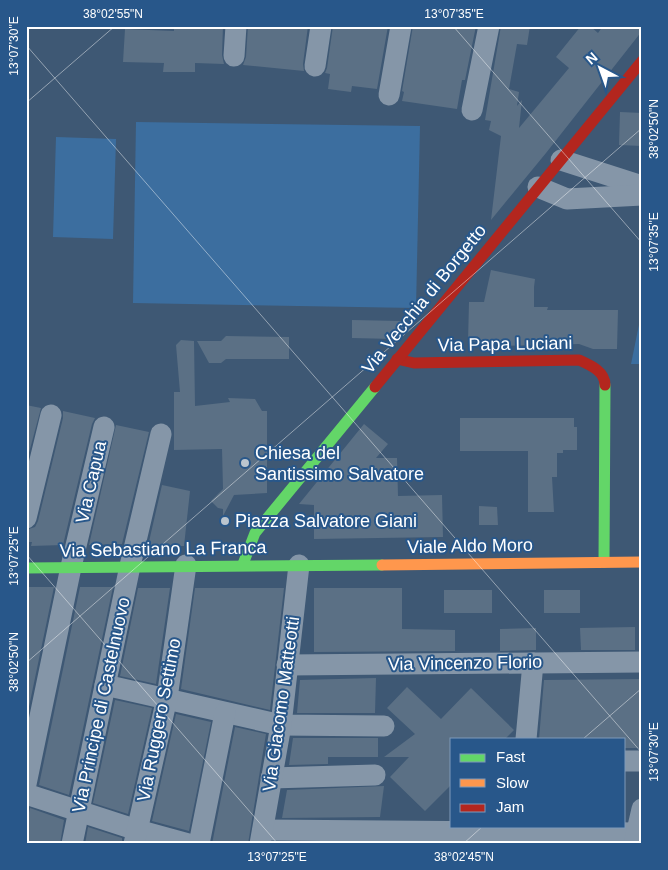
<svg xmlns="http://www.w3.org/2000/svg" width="668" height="870" font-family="Arial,sans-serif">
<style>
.green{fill:#3c6e9f}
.building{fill:#5b7085}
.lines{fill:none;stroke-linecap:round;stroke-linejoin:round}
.street{stroke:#8596a8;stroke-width:21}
.fast{stroke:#63d668;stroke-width:11}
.slow{stroke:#ff974d;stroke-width:11}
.jam{stroke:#b3261e;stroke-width:11}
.ticks{fill:none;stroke:#fff;stroke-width:1;stroke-opacity:0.45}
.poi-dot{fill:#bbc5ce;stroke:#28578a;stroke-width:2}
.labels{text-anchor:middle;stroke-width:4;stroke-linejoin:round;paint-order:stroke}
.street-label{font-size:18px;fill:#fff;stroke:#28578a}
.poi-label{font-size:18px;fill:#fff;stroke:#28578a;text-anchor:start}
.neatline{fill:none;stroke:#fff;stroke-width:2}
.ticks-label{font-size:12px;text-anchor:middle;fill:#fff}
</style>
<rect width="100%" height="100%" fill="#3e5874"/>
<g class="green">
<polygon points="136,122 420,126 416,308 133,303"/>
<polygon points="56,137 116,139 113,239 53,237"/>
<polygon points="642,310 642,364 631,364"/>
</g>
<g class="building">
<polygon points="174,26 223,26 222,55 224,64 195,63 195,72 163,72 164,63 123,62 125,29 174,31"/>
<polygon points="248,26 308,26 303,64 304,71 243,65 246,57"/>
<polygon points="333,26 388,26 377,89 352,86 351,92 328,89 330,74 325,73 327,68"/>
<polygon points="413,26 476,26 465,80 462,80 457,109 402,101 404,92 402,91"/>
<polygon points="501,26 530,26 527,45 517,44 509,89 519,92 517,106 522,100 519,128 569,68 556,57 581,26 590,26 598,33 603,26 642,26 642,31 546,153 491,220 501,136 489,130 491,121 485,120"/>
<polygon points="620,112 642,113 642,146 619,145"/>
<polygon points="491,270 535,279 534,287 534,307 548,307 547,310 618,310 617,349 593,349 579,344 502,346 502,342 468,342 469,302 484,302"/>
<polygon points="352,320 402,321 407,323 394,339 352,338"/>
<polygon points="226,336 289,337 289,359 226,359 221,363 209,363 197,341 221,341"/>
<polygon points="181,340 194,341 195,406 230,402 228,398 255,399 262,411 267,411 267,493 234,495 223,516 223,509 218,508 211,501 223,489 222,449 174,450 174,392 180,392 176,345"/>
<polygon points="26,405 41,408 26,464"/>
<polygon points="63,411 95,418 92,424 63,545 31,546 32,542 26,542 26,530 35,527 38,521 63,418"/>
<polygon points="460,418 574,418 574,427 577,427 577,450 563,450 563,453 557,453 557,477 552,477 554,512 528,512 528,451 460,451"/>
<polygon points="364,424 388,444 376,458 397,458 398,496 442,495 443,537 314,539 314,505 299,504"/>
<polygon points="116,425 149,432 122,544 89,545"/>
<polygon points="162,485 190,491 184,546 148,546"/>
<polygon points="479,506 497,507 498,525 479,525"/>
<polygon points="26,587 54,587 26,721"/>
<polygon points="80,587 113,587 69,795 39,785"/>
<polygon points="138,588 170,588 156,684 120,676"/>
<polygon points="195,588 284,588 270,710 181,689"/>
<polygon points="314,588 402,588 402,629 455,630 455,651 314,652"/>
<rect x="444" y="590" width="48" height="23"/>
<rect x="544" y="590" width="36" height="23"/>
<polygon points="635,627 635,650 581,650 580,628"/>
<polygon points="536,628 536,650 500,651 500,629"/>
<polygon points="376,678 375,713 297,713 300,680"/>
<polygon points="642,679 642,740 640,748 624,748 624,739 539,739 544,680"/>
<polygon points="407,687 441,719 471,688 514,730 505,739 452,739 452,784 425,811 390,777 409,757 384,757 415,734 387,708"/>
<polygon points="115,700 152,708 128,814 93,803"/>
<polygon points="176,714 211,722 189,831 152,821"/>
<polygon points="235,727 266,734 248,844 212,844"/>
<polygon points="293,738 378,738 378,757 328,757 328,764 289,765"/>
<polygon points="384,786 380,817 282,818 287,790"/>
<polygon points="30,808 64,820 60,844 26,844 26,825"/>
<polygon points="88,827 122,838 122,844 85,844"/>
</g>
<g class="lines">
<g class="street">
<polyline points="234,56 236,26"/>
<polyline points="315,66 321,26"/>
<polyline points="389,95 401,26"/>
<polyline points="472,110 489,26"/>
<polyline points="561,160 642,186"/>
<polyline points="538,187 567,199 642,195"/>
<polyline points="26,518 51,415"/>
<polyline points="287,665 642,662"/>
<polyline points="105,685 281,725 384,726"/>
<polyline points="526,739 533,663"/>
<polyline points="624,761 642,761"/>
<polyline points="271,778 375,775"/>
<polyline points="26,784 71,567 104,427"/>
<polyline points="26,794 137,830 188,844"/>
<polyline points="263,830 642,833"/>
<polyline points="72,844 130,566 161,434"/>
<polyline points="134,844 167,698 186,565"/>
<polyline points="199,844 225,713"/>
<polyline points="260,844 281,725 299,565"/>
<polyline points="634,844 642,809"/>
</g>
<g class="fast">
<polyline points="604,562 605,385"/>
<polyline points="243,564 255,533 375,387"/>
<polyline points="26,568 382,565"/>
</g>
<polyline class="slow" points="382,565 642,562"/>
<g class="jam">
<path d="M397 359 414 363 579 360C590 365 605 371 605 385"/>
<polyline points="375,387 642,61"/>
</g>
</g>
<path class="ticks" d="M453 26 642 243M26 45 642 753M26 103 115 26M26 554 278 844M26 663 642 128M583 739 642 688M463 844 483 826"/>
<g class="poi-dot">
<circle cx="245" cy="463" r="5"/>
<circle cx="225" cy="521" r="5"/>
</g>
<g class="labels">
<g class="street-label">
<text transform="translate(424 299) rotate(-51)" y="6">Via Vecchia di Borgetto</text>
<text transform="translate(505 344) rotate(-1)" y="6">Via Papa Luciani</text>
<text transform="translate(91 482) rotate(-77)" y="6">Via Capua</text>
<text transform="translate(470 546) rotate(-1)" y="6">Viale Aldo Moro</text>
<text transform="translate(163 549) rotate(-1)" y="6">Via Sebastiano La Franca</text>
<text transform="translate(465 663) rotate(-1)" y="6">Via Vincenzo Florio</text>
<text transform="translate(281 704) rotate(-82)" y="6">Via Giacomo Matteotti</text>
<text transform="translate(101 705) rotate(-78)" y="6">Via Principe di Castelnuovo</text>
<text transform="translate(159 720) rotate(-79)" y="6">Via Ruggero Settimo</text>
</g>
<g class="poi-label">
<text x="255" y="459">Chiesa del<tspan x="255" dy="21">Santissimo Salvatore</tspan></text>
<text x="235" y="527">Piazza Salvatore Giani</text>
</g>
</g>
<rect width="668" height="870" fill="none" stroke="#28578a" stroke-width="55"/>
<rect x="450" y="738" width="175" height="90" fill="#28578a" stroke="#7e9ab9"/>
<rect x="460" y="754" width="25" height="8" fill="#63d668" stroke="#7e9ab9"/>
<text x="496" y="762" font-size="15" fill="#ffffff">Fast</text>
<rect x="460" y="779" width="25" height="8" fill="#ff974d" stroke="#7e9ab9"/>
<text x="496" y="788" font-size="15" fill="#ffffff">Slow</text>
<rect x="460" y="804" width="25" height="8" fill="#b3261e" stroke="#7e9ab9"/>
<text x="496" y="812" font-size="15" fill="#ffffff">Jam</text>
<g transform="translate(600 68) rotate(319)" stroke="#28578a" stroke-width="4" paint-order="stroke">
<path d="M0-4L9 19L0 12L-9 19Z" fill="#ffffff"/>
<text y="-8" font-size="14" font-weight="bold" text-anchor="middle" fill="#ffffff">N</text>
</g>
<rect x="28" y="28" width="612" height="814" class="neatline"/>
<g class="ticks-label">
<text x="113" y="18">38°02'55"N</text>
<text x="454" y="18">13°07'35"E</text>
<text transform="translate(14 46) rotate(-90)" y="4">13°07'30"E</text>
<text transform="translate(654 129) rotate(-90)" y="4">38°02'50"N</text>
<text transform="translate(654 242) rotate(-90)" y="4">13°07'35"E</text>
<text transform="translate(14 556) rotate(-90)" y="4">13°07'25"E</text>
<text transform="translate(14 662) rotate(-90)" y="4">38°02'50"N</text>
<text transform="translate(654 752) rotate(-90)" y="4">13°07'30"E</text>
<text x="277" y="861">13°07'25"E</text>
<text x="464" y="861">38°02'45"N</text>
</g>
</svg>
